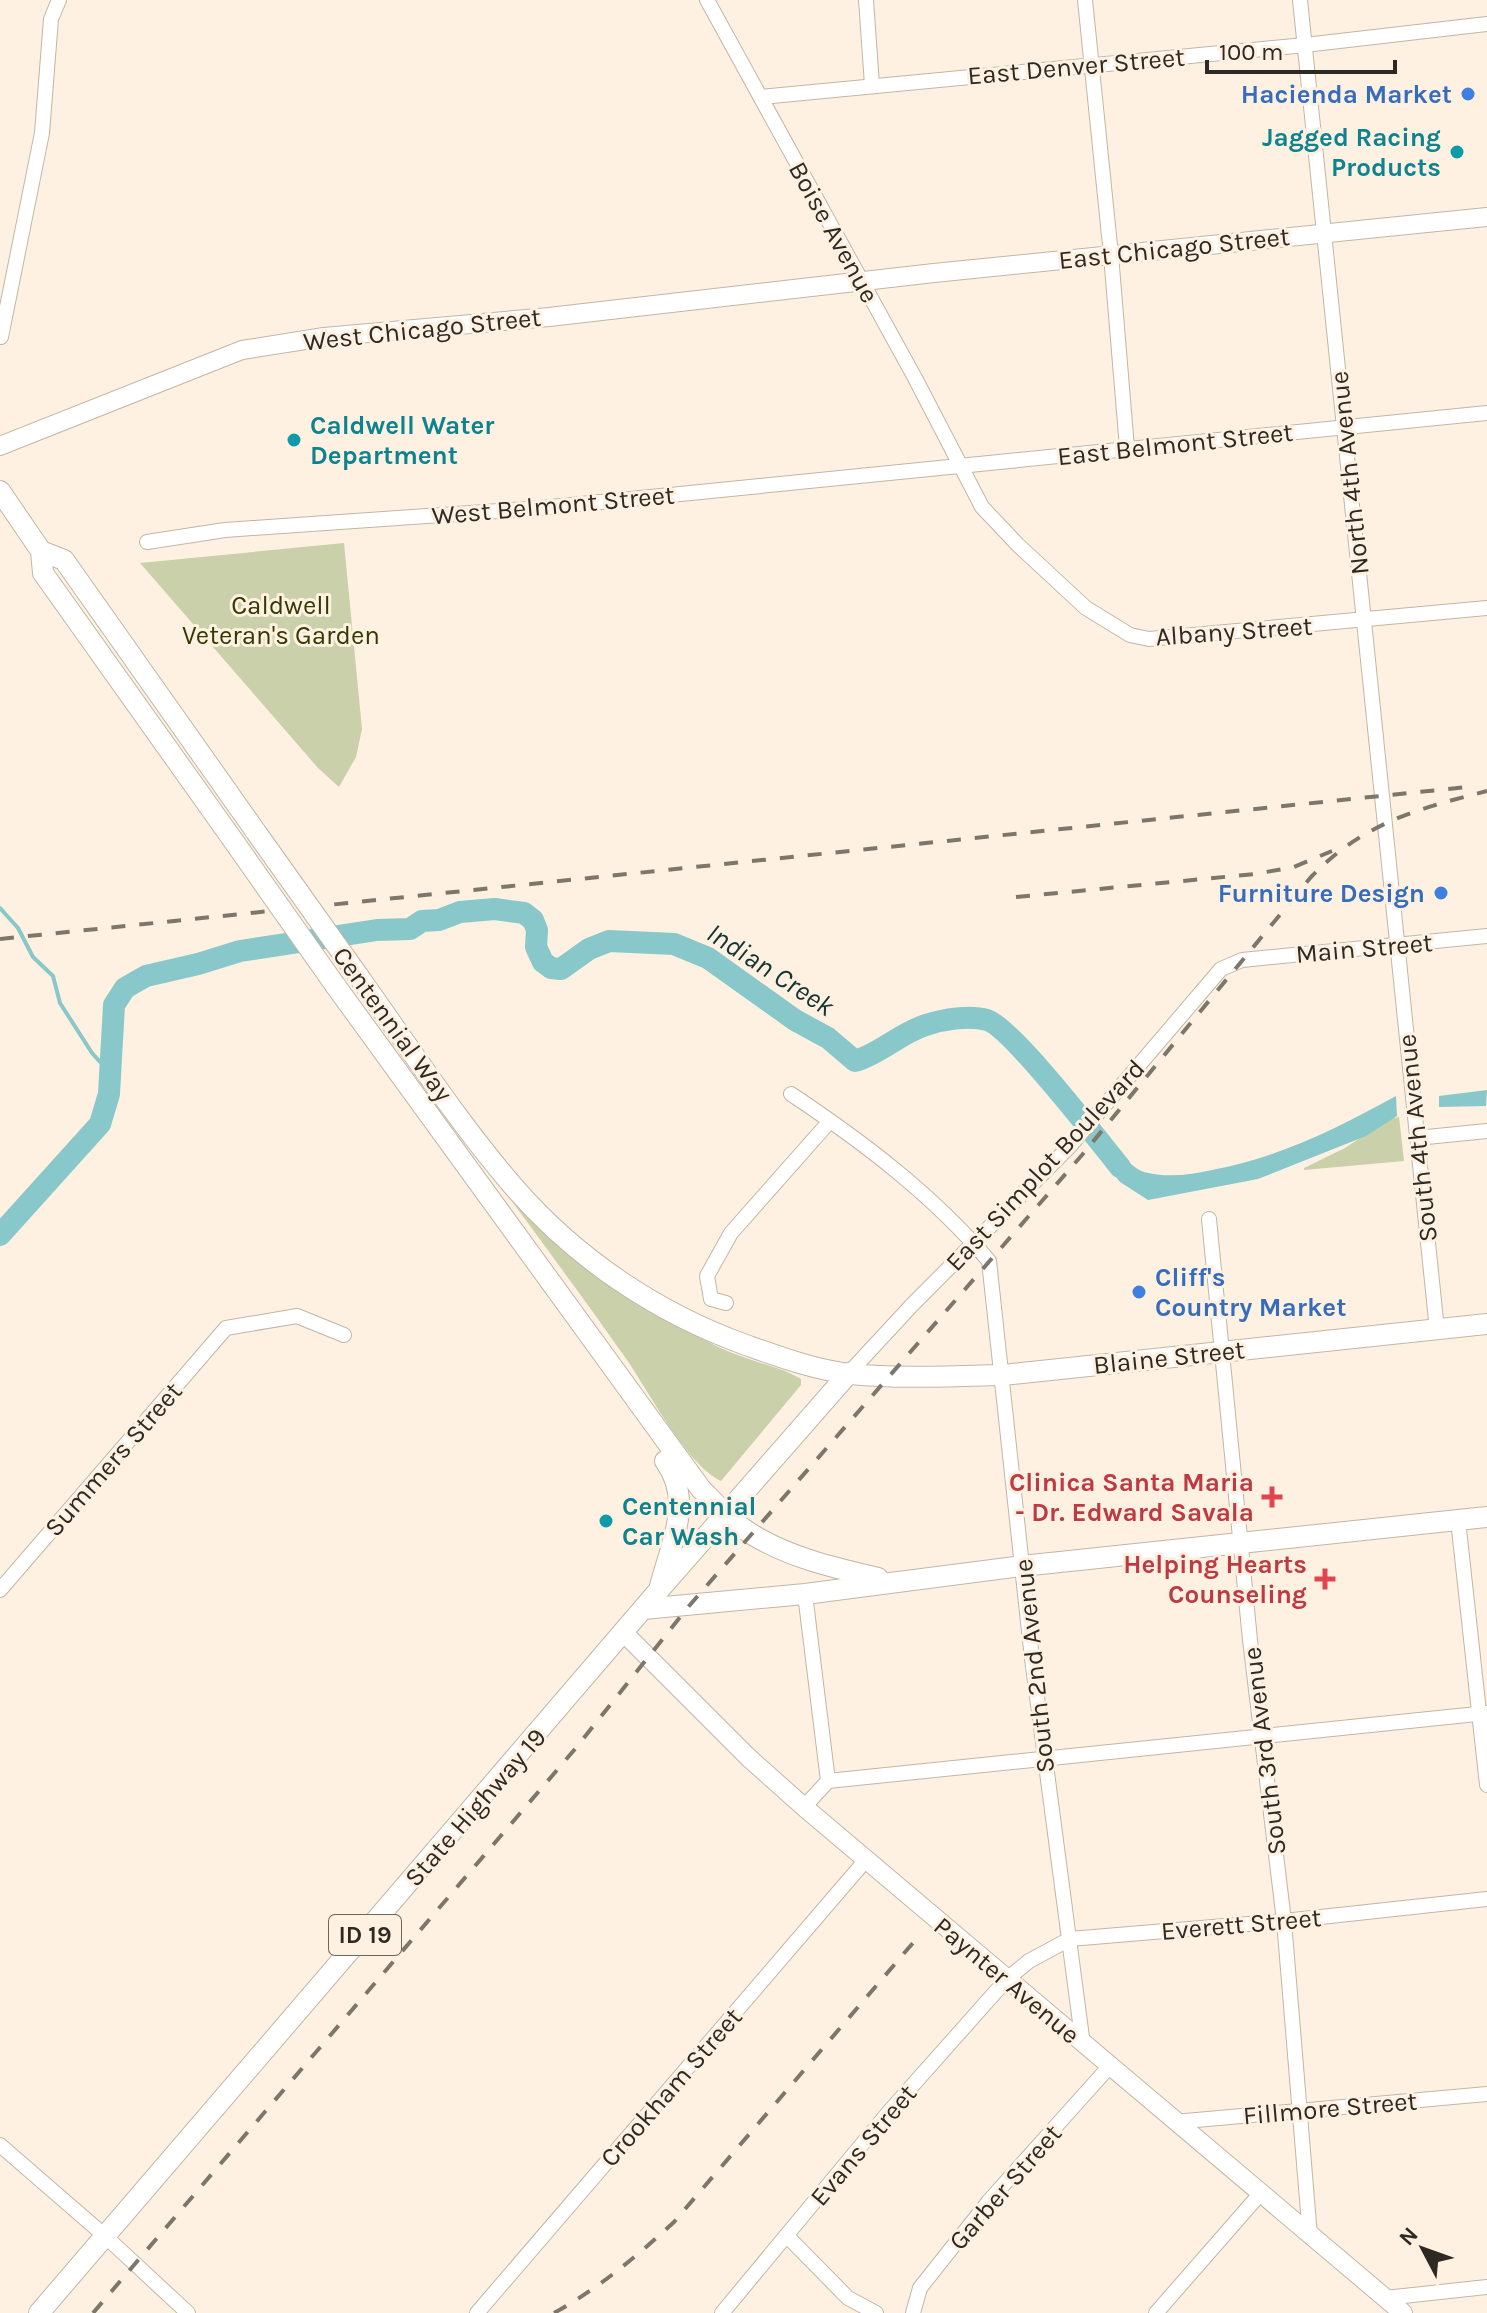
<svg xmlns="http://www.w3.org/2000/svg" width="1487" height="2313" font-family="Karla,sans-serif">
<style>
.green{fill:#cad0a9}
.water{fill:#88c7ca}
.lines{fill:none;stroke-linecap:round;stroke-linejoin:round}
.stream{stroke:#88c7ca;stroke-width:4}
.river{stroke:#88c7ca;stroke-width:22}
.street-casing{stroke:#c1b6a6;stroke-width:16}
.secondary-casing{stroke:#c1b6a6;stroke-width:20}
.primary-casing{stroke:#c1b6a6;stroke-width:22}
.street{stroke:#fff;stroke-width:14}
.secondary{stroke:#fff;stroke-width:18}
.primary{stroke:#fff;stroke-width:20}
.rail{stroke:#7d766b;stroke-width:4;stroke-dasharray:14 14;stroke-linecap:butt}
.primary-bridge-casing{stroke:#c1b6a6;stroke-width:22;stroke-linecap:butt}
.primary-bridge{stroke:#fff;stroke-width:20}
.shop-dot{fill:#3f7fe0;stroke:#fef1e1;stroke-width:3}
.culture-dot{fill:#0f9aa8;stroke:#fef1e1;stroke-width:3}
.health-dot{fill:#e0444e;stroke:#fef1e1;stroke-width:3}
.labels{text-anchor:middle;stroke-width:6;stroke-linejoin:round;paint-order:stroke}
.shield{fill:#fef1e1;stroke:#6c665c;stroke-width:2}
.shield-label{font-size:24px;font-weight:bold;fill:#2e2a23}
.street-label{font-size:26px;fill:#2e2a23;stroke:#fef1e1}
.shop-label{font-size:26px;font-weight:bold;fill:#366cbe;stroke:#fef1e1;text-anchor:end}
.culture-label{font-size:26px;font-weight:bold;fill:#0d838f;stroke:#fef1e1;text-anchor:start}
.park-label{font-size:26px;fill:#343900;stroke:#fef1e1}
.health-label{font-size:26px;font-weight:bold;fill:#be3a42;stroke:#fef1e1;text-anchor:end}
.water-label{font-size:28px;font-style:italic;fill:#133435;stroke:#fef1e1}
</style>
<rect width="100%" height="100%" fill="#fef1e1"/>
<g class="green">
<polygon points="344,543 362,729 356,757 339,787 318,768 140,563"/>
<polygon points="1399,1117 1404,1161 1304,1170 1304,1168 1345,1148 1389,1119"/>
<path d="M511 1200C568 1252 625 1299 694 1334 708 1342 723 1350 738 1355 760 1364 781 1367 801 1379V1385L721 1481C687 1465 649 1392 627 1360 589 1306 550 1253 511 1200Z"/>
</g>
<g class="water">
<polygon points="1487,1090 1486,1106 1439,1107 1439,1096"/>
<path d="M1396 1096 1397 1116 1366 1136 1258 1179 1148 1200 1120 1182 1095 1151 1106 1140C1117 1149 1131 1168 1144 1172 1166 1178 1191 1175 1212 1170 1280 1157 1336 1129 1396 1096Z"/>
</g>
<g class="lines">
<polyline class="stream" points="0,908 18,928 33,957 53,976 60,1003 92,1053 110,1073"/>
<path class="river" d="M0 1235 100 1124 109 1094 114 1005 125 988 146 976 198 964 240 951 377 930 410 929 422 921 439 920 460 912 495 909 524 913 533 920 537 930 536 947 543 962 551 968 561 969 589 949 609 941 674 944 708 958 795 1020 828 1038 855 1061C880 1054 900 1033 926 1025 944 1019 970 1015 987 1020 1011 1027 1099 1141 1120 1167"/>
<defs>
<g id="street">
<polyline points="707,0 915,378 982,507 1018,545 1086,608 1130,635 1149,639 1487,608"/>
<polyline points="866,0 872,85"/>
<polyline points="1085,0 1111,255 1127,448"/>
<polyline points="1300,0 1437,1330"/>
<polyline points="761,97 1305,45 1487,24"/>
<polyline points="1,337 42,133 51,19 59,0"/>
<polyline points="147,542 225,530 541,508 1487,413"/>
<path d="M791 1094C863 1142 933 1195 989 1261L1032 1659 1083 2045"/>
<polyline points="1417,1138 1487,1131"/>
<polyline points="1209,1219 1250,1640 1284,1921 1310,2236"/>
<polyline points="726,1303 711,1299 707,1276 731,1233 830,1121"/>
<polyline points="849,1373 912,1305 1070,1146 1221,969 1242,960 1487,936"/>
<polyline points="1458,1520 1487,1785"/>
<polyline points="0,1590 226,1328 297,1316 344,1335"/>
<polyline points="805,1594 828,1781"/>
<polyline points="804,1807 828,1781 1487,1713"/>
<polyline points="1174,2122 1487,2094"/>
<polyline points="0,2145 105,2236 188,2313"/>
<polyline points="787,2236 848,2298 876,2313"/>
<polyline points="1385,2298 1487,2287"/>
<polyline points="477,2313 865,1861"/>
<polyline points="722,2313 888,2113 1007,1979 1029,1961 1070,1939 1284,1921 1487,1899"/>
<polyline points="913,2313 920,2288 989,2201 1109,2067"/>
<polyline points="1156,2313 1260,2194"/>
</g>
<g id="secondary">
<polyline points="0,446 242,350 324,337 549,317 934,273 1487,217"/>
<polyline points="624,1633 749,1758 804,1807 1403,2313"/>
</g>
<g id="primary">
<polyline points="0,491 41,551 43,573 230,836"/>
<polyline points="41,551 64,560 256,832"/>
<path d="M362 981C411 1050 458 1122 513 1186 575 1258 657 1313 746 1345 780 1357 815 1370 851 1374 901 1379 953 1376 1003 1375L1487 1324"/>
<path d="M335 985 701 1489C717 1505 733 1523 753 1535 791 1558 835 1568 878 1578"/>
<path d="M660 1586C671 1543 694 1501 665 1461"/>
<polyline points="643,1609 805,1594 1022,1566 1487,1517"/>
<polyline points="39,2313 659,1590 849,1373"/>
</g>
</defs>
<use href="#street" class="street-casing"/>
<use href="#secondary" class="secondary-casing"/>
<use href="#primary" class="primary-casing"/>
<use href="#street" class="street"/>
<use href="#secondary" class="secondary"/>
<use href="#primary" class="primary"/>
<g class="rail">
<polyline points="1016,897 1255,874 1294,867 1332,851"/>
<polyline points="0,939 1467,787"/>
<path d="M93 2313 575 1749 689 1606 1082 1155 1311 877C1363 823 1417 809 1487 791"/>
<path d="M554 2313C599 2288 636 2257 674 2222L918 1937"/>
</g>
<defs>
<g id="primary-bridge">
<polyline points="256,832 362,981"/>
<polyline points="230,836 335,985"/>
</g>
</defs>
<use href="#primary-bridge" class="primary-bridge-casing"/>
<use href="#primary-bridge" class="primary-bridge"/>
</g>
<g class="shop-dot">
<circle cx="1468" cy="94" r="8"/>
<circle cx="1441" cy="893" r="8"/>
<circle cx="1139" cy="1292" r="8"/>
</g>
<g class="culture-dot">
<circle cx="1457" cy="152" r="8"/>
<circle cx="294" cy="440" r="8"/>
<circle cx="606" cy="1521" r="8"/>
</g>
<g class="health-dot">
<path d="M1268 1485h8v8h8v8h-8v8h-8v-8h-8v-8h8z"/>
<path d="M1321 1567h8v8h8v8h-8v8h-8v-8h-8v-8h8z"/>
</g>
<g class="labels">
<rect class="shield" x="329" y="1915" width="72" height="40" rx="6"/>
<g class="shield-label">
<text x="365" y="1943">ID 19</text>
</g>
<g class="street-label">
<text transform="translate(1076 66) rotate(-5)" y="9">East Denver Street</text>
<text transform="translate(834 232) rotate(61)" y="9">Boise Avenue</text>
<text transform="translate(1174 248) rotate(-6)" y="9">East Chicago Street</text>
<text transform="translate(422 329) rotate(-6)" y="9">West Chicago Street</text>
<text transform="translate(1175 444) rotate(-6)" y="9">East Belmont Street</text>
<text transform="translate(1349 473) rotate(-96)" y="9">North 4th Avenue</text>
<text transform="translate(553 505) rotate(-5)" y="9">West Belmont Street</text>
<text transform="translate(1234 631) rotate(-4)" y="9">Albany Street</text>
<text transform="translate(1364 948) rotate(-5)" y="9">Main Street</text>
<text transform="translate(393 1024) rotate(54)" y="9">Centennial Way</text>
<text transform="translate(1417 1138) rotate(-96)" y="9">South 4th Avenue</text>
<text transform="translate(1045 1165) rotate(-47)" y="9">East Simplot Boulevard</text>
<text transform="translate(1169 1357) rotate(-6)" y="9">Blaine Street</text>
<text transform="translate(113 1459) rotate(-49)" y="9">Summers Street</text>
<text transform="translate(1034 1666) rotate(-96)" y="9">South 2nd Avenue</text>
<text transform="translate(1264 1751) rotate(-97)" y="9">South 3rd Avenue</text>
<text transform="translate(475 1807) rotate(-49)" y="9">State Highway 19</text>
<text transform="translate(1241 1924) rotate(-5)" y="9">Everett Street</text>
<text transform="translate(1007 1980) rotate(40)" y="9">Paynter Avenue</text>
<text transform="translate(671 2087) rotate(-49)" y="9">Crookham Street</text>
<text transform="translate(1330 2108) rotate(-5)" y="9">Fillmore Street</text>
<text transform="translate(863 2145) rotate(-50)" y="9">Evans Street</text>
<text transform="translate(1005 2187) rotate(-49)" y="9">Garber Street</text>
</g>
<g class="shop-label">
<text x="1452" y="103">Hacienda Market</text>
<text x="1425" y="902">Furniture Design</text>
<text x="1155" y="1286" text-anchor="start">Cliff's<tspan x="1155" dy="30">Country Market</tspan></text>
</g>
<g class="culture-label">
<text x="1441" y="146" text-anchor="end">Jagged Racing<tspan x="1441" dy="30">Products</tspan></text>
<text x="310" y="434">Caldwell Water<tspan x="310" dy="30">Department</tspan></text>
<text x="622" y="1515">Centennial<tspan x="622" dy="30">Car Wash</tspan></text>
</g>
<g class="park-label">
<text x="281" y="614">Caldwell<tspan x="281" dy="30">Veteran's Garden</tspan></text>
</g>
<g class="health-label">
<text x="1254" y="1491">Clinica Santa Maria<tspan x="1254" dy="30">- Dr. Edward Savala</tspan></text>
<text x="1307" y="1573">Helping Hearts<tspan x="1307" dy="30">Counseling</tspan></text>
</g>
<g class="water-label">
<text transform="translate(771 969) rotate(33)" y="10">Indian Creek</text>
</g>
</g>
<g transform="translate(1423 2249) rotate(311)" stroke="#fef1e1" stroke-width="6" paint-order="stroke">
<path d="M0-6L14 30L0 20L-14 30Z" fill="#2e2a23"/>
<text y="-12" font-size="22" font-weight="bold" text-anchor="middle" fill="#2e2a23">N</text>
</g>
<path d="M1207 60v12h188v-12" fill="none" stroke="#2e2a23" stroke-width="4"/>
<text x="1219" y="60" font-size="24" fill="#2e2a23" stroke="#fef1e1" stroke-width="6" paint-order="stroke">100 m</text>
</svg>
